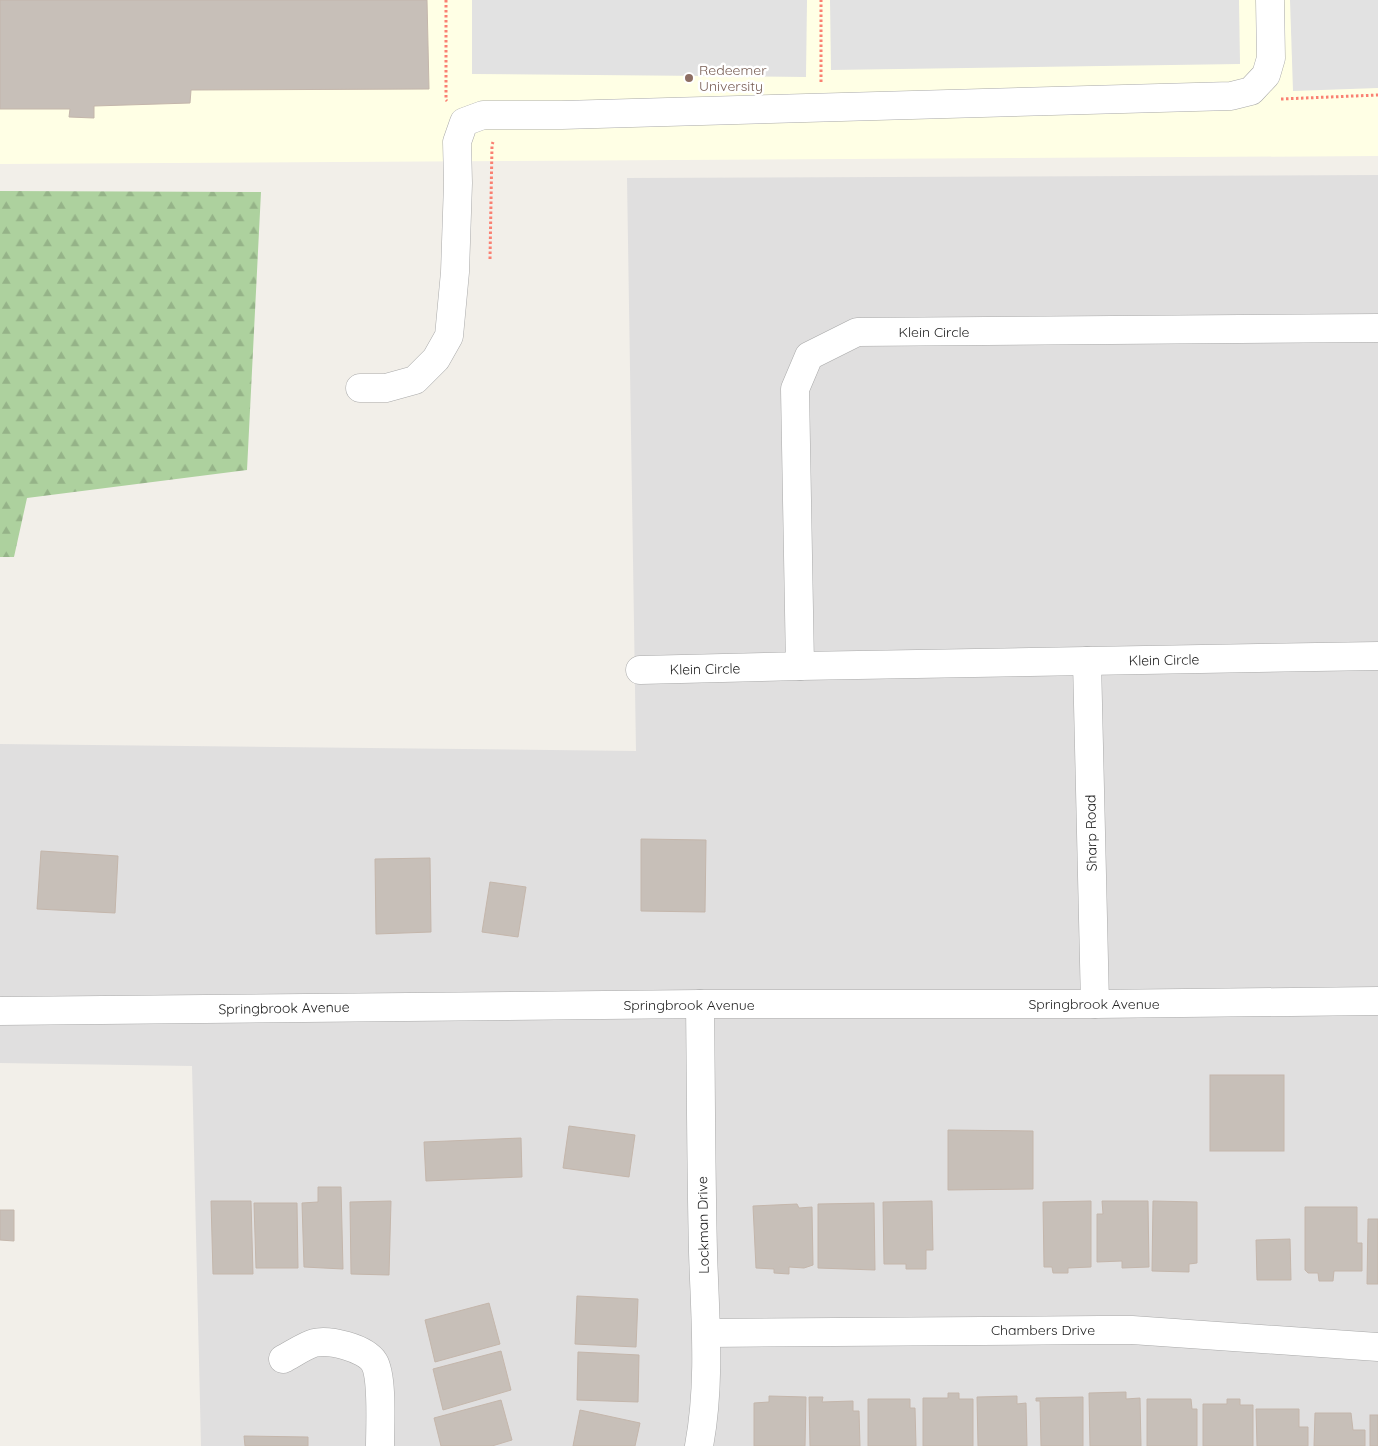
<svg xmlns="http://www.w3.org/2000/svg" width="1378" height="1446" font-family="Quicksand,sans-serif">
<style>
.residential{fill:#e0dfdf}
.education{fill:#ffffe5}
.forest{fill:url(#forest-firs)}
.parking{fill:#e2e2e2}
.building{fill:#c7bfb8;stroke:#c4b6ab}
.lines{fill:none;stroke-linecap:round;stroke-linejoin:round}
.minor-casing{stroke:#a9a9a9;stroke-width:29}
.path{stroke:#fa8072;stroke-width:3;stroke-dasharray:2.5 2.5;stroke-linecap:butt}
.minor{stroke:#fff;stroke-width:28}
.education-dot{fill:#8d6e63;stroke:#fff;stroke-width:2}
.labels{text-anchor:middle;stroke-width:5;stroke-linejoin:round;paint-order:stroke}
.education-label{font-size:14px;fill:#785e54;stroke:#fff;text-anchor:start}
.street-label{font-size:14px;fill:#222;stroke:#fff}
</style>
<defs>
<pattern id="forest-firs" width="22" height="20" patternUnits="userSpaceOnUse" patternTransform="scale(1.25)"><rect width="22" height="20" fill="#add19e"/><path d="M5 1l3.5 6h-7zM16 11l3.5 6h-7z" fill="#95b388"/></pattern>
</defs>
<rect width="100%" height="100%" fill="#f2efe9"/>
<polygon class="residential" points="1378,175 1378,1446 201,1446 192,1066 0,1063 0,744 636,751 627,178"/>
<polygon class="education" points="0,0 1378,0 1378,156 0,164"/>
<polygon class="forest" points="0,191 261,192 247,470 27,498 14,557 0,557"/>
<g class="parking">
<polygon points="472,0 807,0 806,77 472,74"/>
<polygon points="830,0 1239,0 1240,64 831,70"/>
<polygon points="1290,0 1378,0 1378,88 1293,91"/>
</g>
<g class="building">
<polygon points="0,0 427,0 429,89 191,90 190,103 94,106 94,118 69,117 70,109 0,109"/>
<polygon points="641,839 706,840 705,912 641,911"/>
<polygon points="41,851 118,856 115,913 37,909"/>
<polygon points="430,858 431,932 376,934 375,859"/>
<polygon points="490,882 526,887 518,937 482,932"/>
<rect x="1210" y="1075" width="74" height="76"/>
<polygon points="569,1126 635,1135 629,1177 563,1168"/>
<polygon points="948,1130 1033,1131 1033,1189 948,1190"/>
<polygon points="521,1138 522,1177 426,1181 424,1142"/>
<polygon points="318,1187 341,1187 343,1269 304,1267 302,1203 318,1202"/>
<polygon points="211,1201 251,1201 253,1274 213,1274"/>
<polygon points="391,1201 389,1275 351,1274 350,1202"/>
<polygon points="932,1201 933,1250 926,1250 926,1269 906,1269 906,1264 884,1264 883,1202"/>
<polygon points="1091,1201 1091,1267 1068,1268 1068,1273 1053,1273 1052,1267 1044,1267 1043,1202"/>
<polygon points="1102,1201 1148,1201 1149,1267 1122,1268 1122,1261 1097,1262 1097,1214 1103,1214"/>
<polygon points="1153,1201 1197,1202 1197,1263 1189,1264 1189,1272 1152,1271"/>
<polygon points="254,1203 297,1203 298,1268 256,1268"/>
<polygon points="874,1203 875,1270 818,1268 818,1204"/>
<polygon points="797,1204 799,1208 812,1207 813,1265 804,1268 789,1267 789,1274 774,1273 774,1269 756,1268 753,1206"/>
<polygon points="1305,1207 1357,1207 1357,1243 1362,1243 1362,1271 1334,1271 1333,1281 1319,1281 1318,1273 1308,1273 1305,1270"/>
<polygon points="0,1210 14,1210 14,1241 0,1240"/>
<polygon points="1368,1219 1378,1219 1378,1284 1367,1284"/>
<polygon points="1290,1239 1291,1280 1257,1280 1256,1240"/>
<polygon points="577,1296 638,1299 636,1347 575,1344"/>
<polygon points="489,1303 500,1344 435,1362 425,1320"/>
<polygon points="501,1351 511,1390 443,1410 433,1369"/>
<polygon points="578,1352 639,1355 638,1402 577,1400"/>
<polygon points="1126,1392 1126,1399 1140,1398 1141,1446 1090,1446 1089,1393"/>
<polygon points="948,1393 959,1393 959,1399 973,1399 973,1446 923,1446 923,1398 948,1398"/>
<polygon points="769,1396 806,1397 805,1446 754,1446 754,1403 769,1402"/>
<polygon points="1017,1396 1017,1404 1026,1403 1027,1446 978,1446 977,1397"/>
<polygon points="809,1397 823,1397 822,1402 853,1401 853,1411 859,1411 860,1446 810,1446"/>
<polygon points="1083,1397 1083,1446 1041,1446 1040,1401 1036,1401 1036,1398"/>
<polygon points="868,1399 910,1399 910,1408 915,1408 916,1446 868,1446"/>
<polygon points="1147,1399 1191,1399 1192,1409 1197,1409 1197,1446 1147,1446"/>
<polygon points="1227,1399 1240,1399 1240,1405 1253,1405 1253,1446 1203,1446 1203,1404 1227,1404"/>
<polygon points="501,1400 512,1440 492,1446 441,1446 434,1418"/>
<polygon points="1256,1409 1299,1409 1299,1427 1308,1427 1308,1446 1257,1446"/>
<polygon points="580,1410 640,1423 635,1446 573,1446"/>
<polygon points="1315,1413 1351,1413 1353,1430 1365,1430 1365,1446 1314,1446"/>
<rect x="1370" y="1415" width="8" height="31"/>
<polygon points="244,1436 308,1437 308,1446 245,1446"/>
</g>
<g class="lines">
<defs>
<g id="minor">
<polyline points="360,388 386,388 415,380 436,359 449,336 455,272 458,183 457,142 464,122 483,115 562,115 1231,96 1251,91 1266,75 1271,58 1270,0"/>
<polyline points="1087,661 1095,1004"/>
<polyline points="800,666 1378,656"/>
<polyline points="640,670 800,666 795,389 809,356 857,332 1378,328"/>
<polyline points="0,1011 700,1004 1095,1004 1378,1001"/>
<polyline points="707,1333 1100,1330 1132,1330 1378,1347"/>
<path d="M283 1359C291 1355 306 1345 314 1343 329 1339 365 1348 374 1362 383 1377 380 1426 380 1446"/>
<path d="M699 1446C711 1382 705 1317 703 1252 701 1169 701 1087 700 1004"/>
</g>
</defs>
<use href="#minor" class="minor-casing"/>
<g class="path">
<polyline points="446,0 446,100 447,101"/>
<polyline points="821,82 821,0"/>
<polyline points="1281,99 1378,95"/>
<polyline points="490,259 492,145 493,142"/>
</g>
<use href="#minor" class="minor"/>
</g>
<circle class="education-dot" cx="689" cy="78" r="5"/>
<g class="labels">
<g class="education-label">
<text x="699" y="75">Redeemer<tspan x="699" dy="16">University</tspan></text>
</g>
<g class="street-label">
<text x="934" y="337">Klein Circle</text>
<text transform="translate(1164 660) rotate(-1)" y="5">Klein Circle</text>
<text transform="translate(705 669) rotate(-1)" y="5">Klein Circle</text>
<text transform="translate(1091 833) rotate(-91)" y="5">Sharp Road</text>
<text x="1094" y="1009">Springbrook Avenue</text>
<text x="689" y="1010">Springbrook Avenue</text>
<text transform="translate(284 1008) rotate(-1)" y="5">Springbrook Avenue</text>
<text transform="translate(703 1225) rotate(-91)" y="5">Lockman Drive</text>
<text x="1043" y="1335">Chambers Drive</text>
</g>
</g>
</svg>
